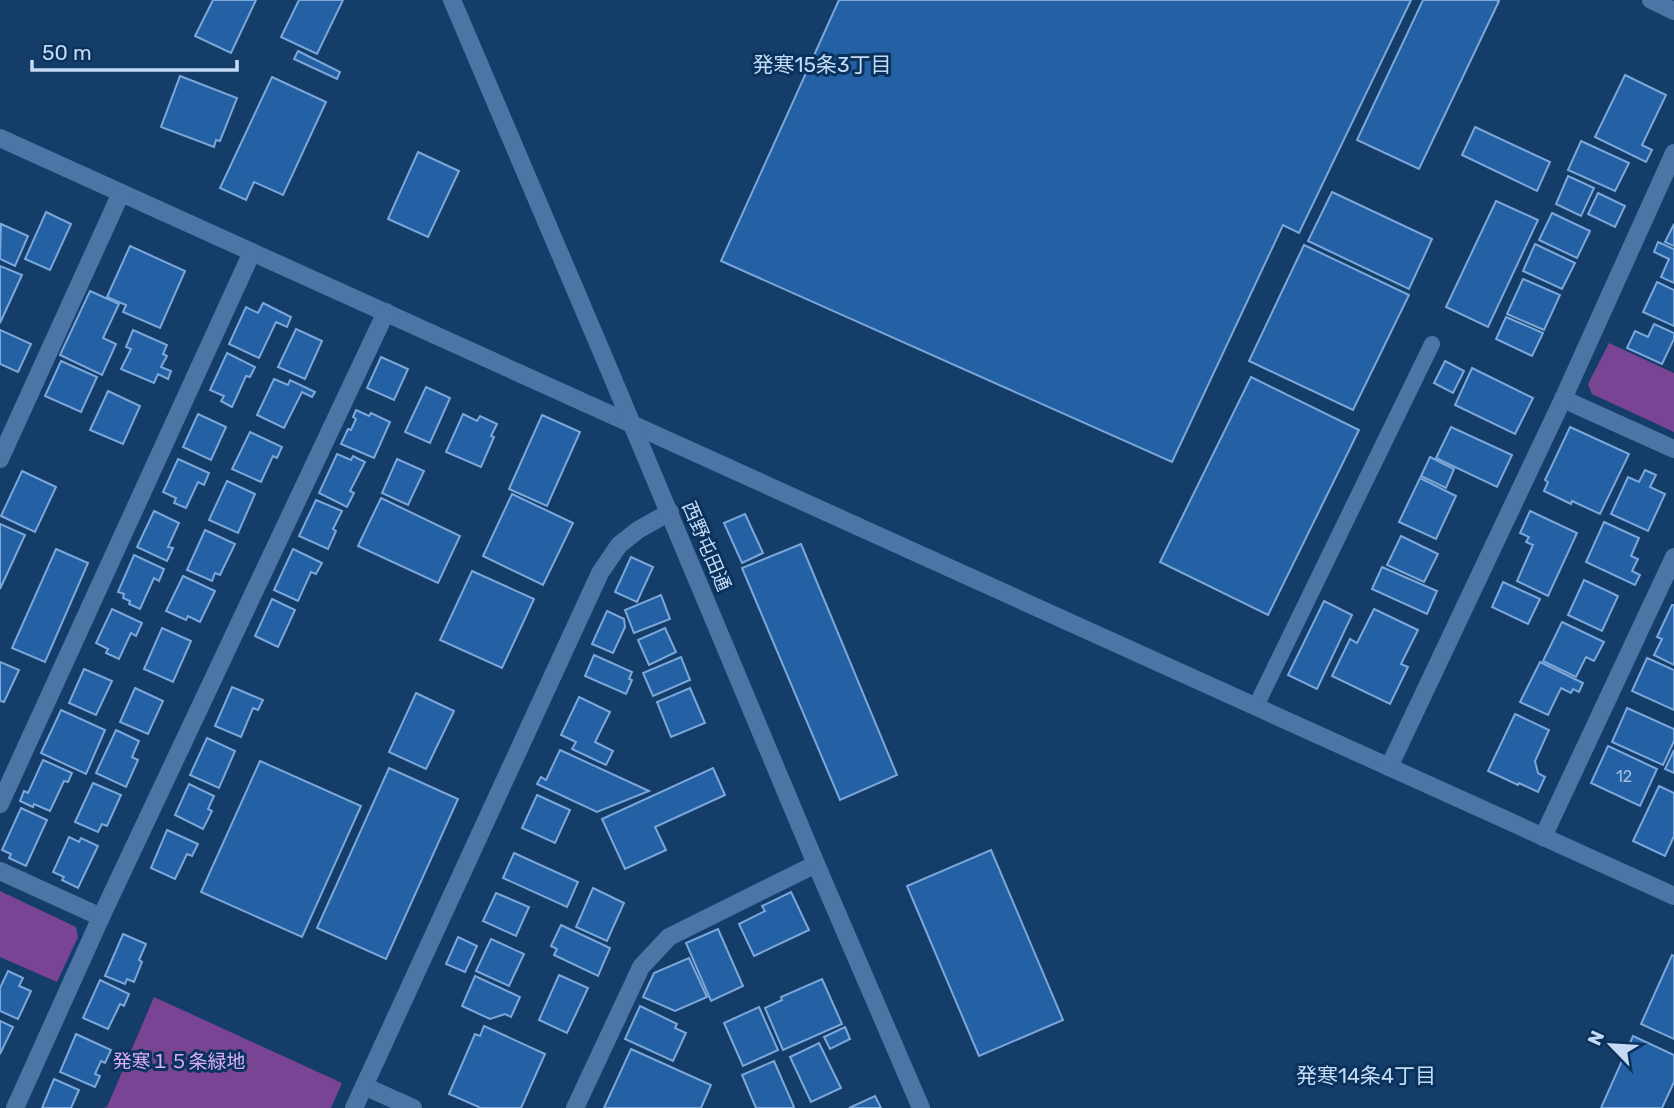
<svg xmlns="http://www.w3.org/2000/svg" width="1674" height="1108" font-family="Rubik,'Noto Sans JP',sans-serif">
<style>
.green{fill:#794493}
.building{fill:#2461a4;stroke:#7ca7da;stroke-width:2}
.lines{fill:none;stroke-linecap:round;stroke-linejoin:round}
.service{stroke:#4c74a5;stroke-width:16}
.minor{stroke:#4c74a5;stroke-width:18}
.tertiary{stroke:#4c74a5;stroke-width:18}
.labels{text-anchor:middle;stroke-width:6;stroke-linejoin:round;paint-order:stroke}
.number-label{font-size:16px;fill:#9cbce1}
.street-label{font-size:19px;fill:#c4daf5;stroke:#09325d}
.park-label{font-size:19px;fill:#deaff8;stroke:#09325d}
.neighbourhood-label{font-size:21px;fill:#c4daf5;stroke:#09325d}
</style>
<rect width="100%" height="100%" fill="#153d69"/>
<g class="green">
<polygon points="1609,343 1674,373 1674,432 1592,394 1588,384"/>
<polygon points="0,891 76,927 78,937 57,982 0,957"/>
<polygon points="154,997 342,1083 331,1108 103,1108 107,1107"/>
</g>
<g class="building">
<polygon points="213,0 256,0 231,53 195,36"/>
<polygon points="299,0 343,0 317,54 281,37"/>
<polygon points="839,0 1411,0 1299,233 1283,225 1172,462 721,261"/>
<polygon points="1423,0 1496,0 1499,1 1419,169 1357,140"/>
<polygon points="298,51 340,72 337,79 294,59"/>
<polygon points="1625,75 1666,95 1642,145 1652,150 1646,162 1595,137"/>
<polygon points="180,76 237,98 220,141 216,140 214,147 161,127"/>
<polygon points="272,77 326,102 283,195 254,182 246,200 220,188"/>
<polygon points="1475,127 1550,162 1537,191 1462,155"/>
<polygon points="1581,141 1629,163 1615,191 1568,170"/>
<polygon points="418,152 459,171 428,237 388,219"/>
<polygon points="1568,176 1594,188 1581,216 1556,204"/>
<polygon points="1332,192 1432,239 1409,289 1308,241"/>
<polygon points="1598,193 1625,206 1615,227 1588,214"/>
<polygon points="1496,201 1538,220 1488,327 1446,307"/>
<polygon points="46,212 71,224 50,270 25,259"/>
<polygon points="1552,213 1590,231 1577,258 1539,240"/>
<polygon points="1,224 28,236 15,266 0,259"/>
<polygon points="1674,224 1674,246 1665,242"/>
<polygon points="1658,242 1674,249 1674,283 1661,277 1669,259 1654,252"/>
<polygon points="1535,244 1575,263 1562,289 1523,271"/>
<polygon points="1304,245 1409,295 1353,410 1249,361"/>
<polygon points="130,246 185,271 160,328 123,312 126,305 107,297"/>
<polygon points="0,266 22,275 0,323"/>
<polygon points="1523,279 1560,295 1544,330 1507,314"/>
<polygon points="1657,282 1674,290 1674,326 1643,312"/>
<polygon points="90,291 119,304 103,338 116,344 102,375 60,355"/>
<polygon points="263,303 291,317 287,327 276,322 259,358 229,344 246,307 258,313"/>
<polygon points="1506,317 1543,333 1532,356 1496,339"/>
<polygon points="1654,324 1674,333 1674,339 1662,364 1627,348 1635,331 1648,337"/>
<polygon points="296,329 322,341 305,379 278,367"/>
<polygon points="0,330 31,344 18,372 0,364"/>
<polygon points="133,330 167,345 163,354 167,356 161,367 171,371 168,379 158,374 154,383 121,369 131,349 126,347"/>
<polygon points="227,353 255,367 250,377 246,376 232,407 221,401 224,396 210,390"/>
<polygon points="381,357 408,369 394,400 367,388"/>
<polygon points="61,361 97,377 81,412 45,396"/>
<polygon points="1445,361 1464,371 1453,393 1434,383"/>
<polygon points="1472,368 1533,398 1515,434 1455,405"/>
<polygon points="1251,377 1359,430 1268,615 1160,562"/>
<polygon points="274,379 288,385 290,380 315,392 312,397 302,392 284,428 257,415"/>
<polygon points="426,387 450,398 430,443 405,432"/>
<polygon points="108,391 140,406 123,444 90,430"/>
<polygon points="356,410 369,416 371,413 390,422 374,458 341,444 348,429 351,430 356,419 353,417"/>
<polygon points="198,414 226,427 211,460 183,447"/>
<polygon points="463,414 477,421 480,416 497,424 491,436 494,437 481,467 446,452"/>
<polygon points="542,415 580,432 547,506 509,489"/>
<polygon points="1451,427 1512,455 1497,487 1436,458"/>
<polygon points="1570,427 1629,454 1600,514 1572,501 1571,504 1544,491 1548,482 1545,480"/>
<polygon points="250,432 282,447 277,458 273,456 261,482 232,469"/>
<polygon points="337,454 351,460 353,456 365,462 350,491 354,493 347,507 319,493"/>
<polygon points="1430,457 1454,469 1446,488 1421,476"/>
<polygon points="178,459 209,473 204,485 198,482 186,508 174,503 176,498 163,492"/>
<polygon points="397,459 424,471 408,505 382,493"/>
<polygon points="1645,470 1656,475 1650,487 1665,494 1648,531 1611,514 1628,477 1639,482"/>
<polygon points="22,471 56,487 35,532 1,516"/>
<polygon points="1420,478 1456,496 1436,539 1399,522"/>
<polygon points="227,481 255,494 238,533 209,520"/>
<polygon points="512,494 573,523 543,585 483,556"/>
<polygon points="381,498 460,536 438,583 358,546"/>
<polygon points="316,500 342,511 333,529 336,531 328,549 299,536"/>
<polygon points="154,511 179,523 168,547 173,548 167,561 137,547"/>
<polygon points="1530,511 1577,533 1548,596 1517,581 1533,545 1526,542 1529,537 1520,533"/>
<polygon points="745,514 763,553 742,563 724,523"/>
<polygon points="1604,522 1639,538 1631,556 1638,559 1632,571 1640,575 1635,585 1586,562"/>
<polygon points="0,524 25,535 0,589"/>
<polygon points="205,530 235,544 220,575 215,573 212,581 187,570"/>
<polygon points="1401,536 1438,554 1424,582 1387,565"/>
<polygon points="801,544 897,775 840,800 742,568"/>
<polygon points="56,549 88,563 45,662 12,648"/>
<polygon points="293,549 322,563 316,574 311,572 298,601 274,590"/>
<polygon points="134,555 164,569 159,581 154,578 140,609 129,604 130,601 123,598 124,594 118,592"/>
<polygon points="631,557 653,567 637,602 615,592"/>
<polygon points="1382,567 1437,591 1427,614 1372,589"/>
<polygon points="472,571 534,599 502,668 440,640"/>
<polygon points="183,576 215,591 200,622 188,616 186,620 166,611"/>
<polygon points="1584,580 1618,596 1602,631 1568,615"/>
<polygon points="1503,582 1540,599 1528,624 1492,607"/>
<polygon points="661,595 670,619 634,633 625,610"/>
<polygon points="272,599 295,610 278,647 255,636"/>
<polygon points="1324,601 1352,615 1317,689 1288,675"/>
<polygon points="1672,605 1674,605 1674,665 1654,655 1662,639 1657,637"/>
<polygon points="112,609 142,623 136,636 131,633 119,659 106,653 108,649 96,643"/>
<polygon points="1374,609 1418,630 1401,664 1408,667 1390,704 1332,676 1350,639 1357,643"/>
<polygon points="607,611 624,619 625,627 613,653 592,644"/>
<polygon points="1562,622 1604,642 1594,661 1586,657 1576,677 1543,661"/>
<polygon points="162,628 191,641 173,682 144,669"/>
<polygon points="665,628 676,652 649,665 638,640"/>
<polygon points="594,655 632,672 629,679 632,680 626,694 585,676"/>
<polygon points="681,657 690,680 653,696 643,673"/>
<polygon points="1647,658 1674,670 1674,710 1632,691"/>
<polygon points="0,662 19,670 4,702 0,701"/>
<polygon points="1540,662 1583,683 1579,692 1573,689 1571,693 1561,688 1548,715 1520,702"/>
<polygon points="84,669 112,681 96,715 69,703"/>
<polygon points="232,687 263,700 258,710 253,708 241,737 215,726"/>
<polygon points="135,688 163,701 148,734 120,722"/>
<polygon points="690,688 705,723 671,737 657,702"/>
<polygon points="416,693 454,711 426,769 389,752"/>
<polygon points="579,697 610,712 595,742 613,751 606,765 572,749 576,742 561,735"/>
<polygon points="1627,708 1674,729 1674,741 1663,765 1612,742"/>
<polygon points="61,710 105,730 86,774 41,753"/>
<polygon points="1515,714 1549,730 1535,761 1538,773 1545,777 1538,792 1519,783 1518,785 1488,771"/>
<polygon points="116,730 139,741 132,757 138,760 126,787 96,773"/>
<polygon points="207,738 235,751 219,788 190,775"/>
<polygon points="1608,746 1657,769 1640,806 1591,783"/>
<polygon points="560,750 649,791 597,812 537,784 541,777 546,780"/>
<polygon points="1674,750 1674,773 1665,769"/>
<polygon points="43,760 72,773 68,782 64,781 50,811 34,804 33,807 20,801 24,791 28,793"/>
<polygon points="260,761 361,806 302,937 201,892"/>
<polygon points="389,768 458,799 386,959 317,928"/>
<polygon points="713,768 725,795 655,827 666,850 625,869 602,819"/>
<polygon points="93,783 121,795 107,826 102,824 98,832 75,822"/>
<polygon points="189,784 214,796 208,809 212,811 203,829 175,815"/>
<polygon points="1659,786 1674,793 1674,836 1665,856 1633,841"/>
<polygon points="537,795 570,810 555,843 522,828"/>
<polygon points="21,808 47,820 26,866 9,858 11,854 2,850"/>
<polygon points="167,830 198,844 192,856 187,854 175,879 151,868"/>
<polygon points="69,837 79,842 81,838 98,846 78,888 62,880 64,877 53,872"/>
<polygon points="991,850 1063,1020 979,1056 907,886"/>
<polygon points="514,853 578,882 567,907 503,878"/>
<polygon points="593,888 624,903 607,941 576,927"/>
<polygon points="791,892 809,930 754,956 739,924 765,911 762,906"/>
<polygon points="496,893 529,907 516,936 483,921"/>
<polygon points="561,925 610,948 598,976 554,955 557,949 551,946"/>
<polygon points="718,929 743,986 711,1001 686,943"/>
<polygon points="123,934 146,944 139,960 142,962 134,982 127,979 125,984 105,976"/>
<polygon points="458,937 477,946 465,972 446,964"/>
<polygon points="491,939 524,954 509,986 476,971"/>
<polygon points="1672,955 1674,956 1674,1039 1641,1024"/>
<polygon points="689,958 707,997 675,1011 643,997 654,973"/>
<polygon points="8,971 23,978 19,986 31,991 18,1019 0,1011 0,988"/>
<polygon points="559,975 588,988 567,1033 539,1020"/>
<polygon points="475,976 520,997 511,1017 505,1014 490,1019 462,1006"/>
<polygon points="822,979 842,1024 783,1050 765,1008 782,1000 781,997"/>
<polygon points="100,980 129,994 124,1006 120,1004 108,1029 83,1018"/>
<polygon points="640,1006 677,1024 675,1028 686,1033 673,1061 625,1039"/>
<polygon points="759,1007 778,1050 743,1066 724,1023"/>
<polygon points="0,1021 13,1027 0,1054"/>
<polygon points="484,1026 545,1054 521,1108 481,1108 449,1094 475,1034 480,1036"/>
<polygon points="845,1027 850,1039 830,1049 824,1037"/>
<polygon points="76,1034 111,1050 105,1063 101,1061 95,1074 100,1076 95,1087 60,1072"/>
<polygon points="1633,1036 1674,1055 1674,1082 1662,1108 1601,1108"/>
<polygon points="819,1043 841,1088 811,1102 790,1057"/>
<polygon points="631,1049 711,1085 701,1108 604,1108"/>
<polygon points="774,1061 794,1107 792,1108 756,1108 742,1075"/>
<polygon points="54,1079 79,1090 71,1108 42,1108"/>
<polygon points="875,1096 881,1108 849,1108"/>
</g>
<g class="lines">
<polyline class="service" points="1256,706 1432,344"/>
<g class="minor">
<polyline points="1651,0 1674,11"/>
<polyline points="0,138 1674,896"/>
<polyline points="1563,399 1674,449"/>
<polyline points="0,459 121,193"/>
<polyline points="1389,767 1563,399 1674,153"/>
<polyline points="0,804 252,252"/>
<polyline points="1543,837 1674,557"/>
<polyline points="0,871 101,917"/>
<polyline points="364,1086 413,1108"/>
<polyline points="15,1108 101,917 386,312"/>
<polyline points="354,1108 600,573 619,545 638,530 670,512"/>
<polyline points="575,1108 641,967 669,937 816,864"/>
</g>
<polyline class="tertiary" points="452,0 603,355 816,864 921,1108"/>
</g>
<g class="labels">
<g class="number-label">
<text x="1624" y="782">12</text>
</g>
<g class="street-label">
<text transform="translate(707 546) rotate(67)" y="7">西野屯田通</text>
</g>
<g class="park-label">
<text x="179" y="1068">発寒１５条緑地</text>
</g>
<g class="neighbourhood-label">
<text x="822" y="72">発寒15条3丁目</text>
<text x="1366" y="1083">発寒14条4丁目</text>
</g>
</g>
<g transform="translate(1611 1045) rotate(295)" stroke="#09325d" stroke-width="5" paint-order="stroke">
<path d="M0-5L12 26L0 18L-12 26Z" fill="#c4daf5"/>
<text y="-10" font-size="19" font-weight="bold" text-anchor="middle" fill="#c4daf5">N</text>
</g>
<path d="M32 60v10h205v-10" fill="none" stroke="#c4daf5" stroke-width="3.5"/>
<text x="42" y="60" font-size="21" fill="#c4daf5" stroke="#09325d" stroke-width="5" paint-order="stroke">50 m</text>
</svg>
